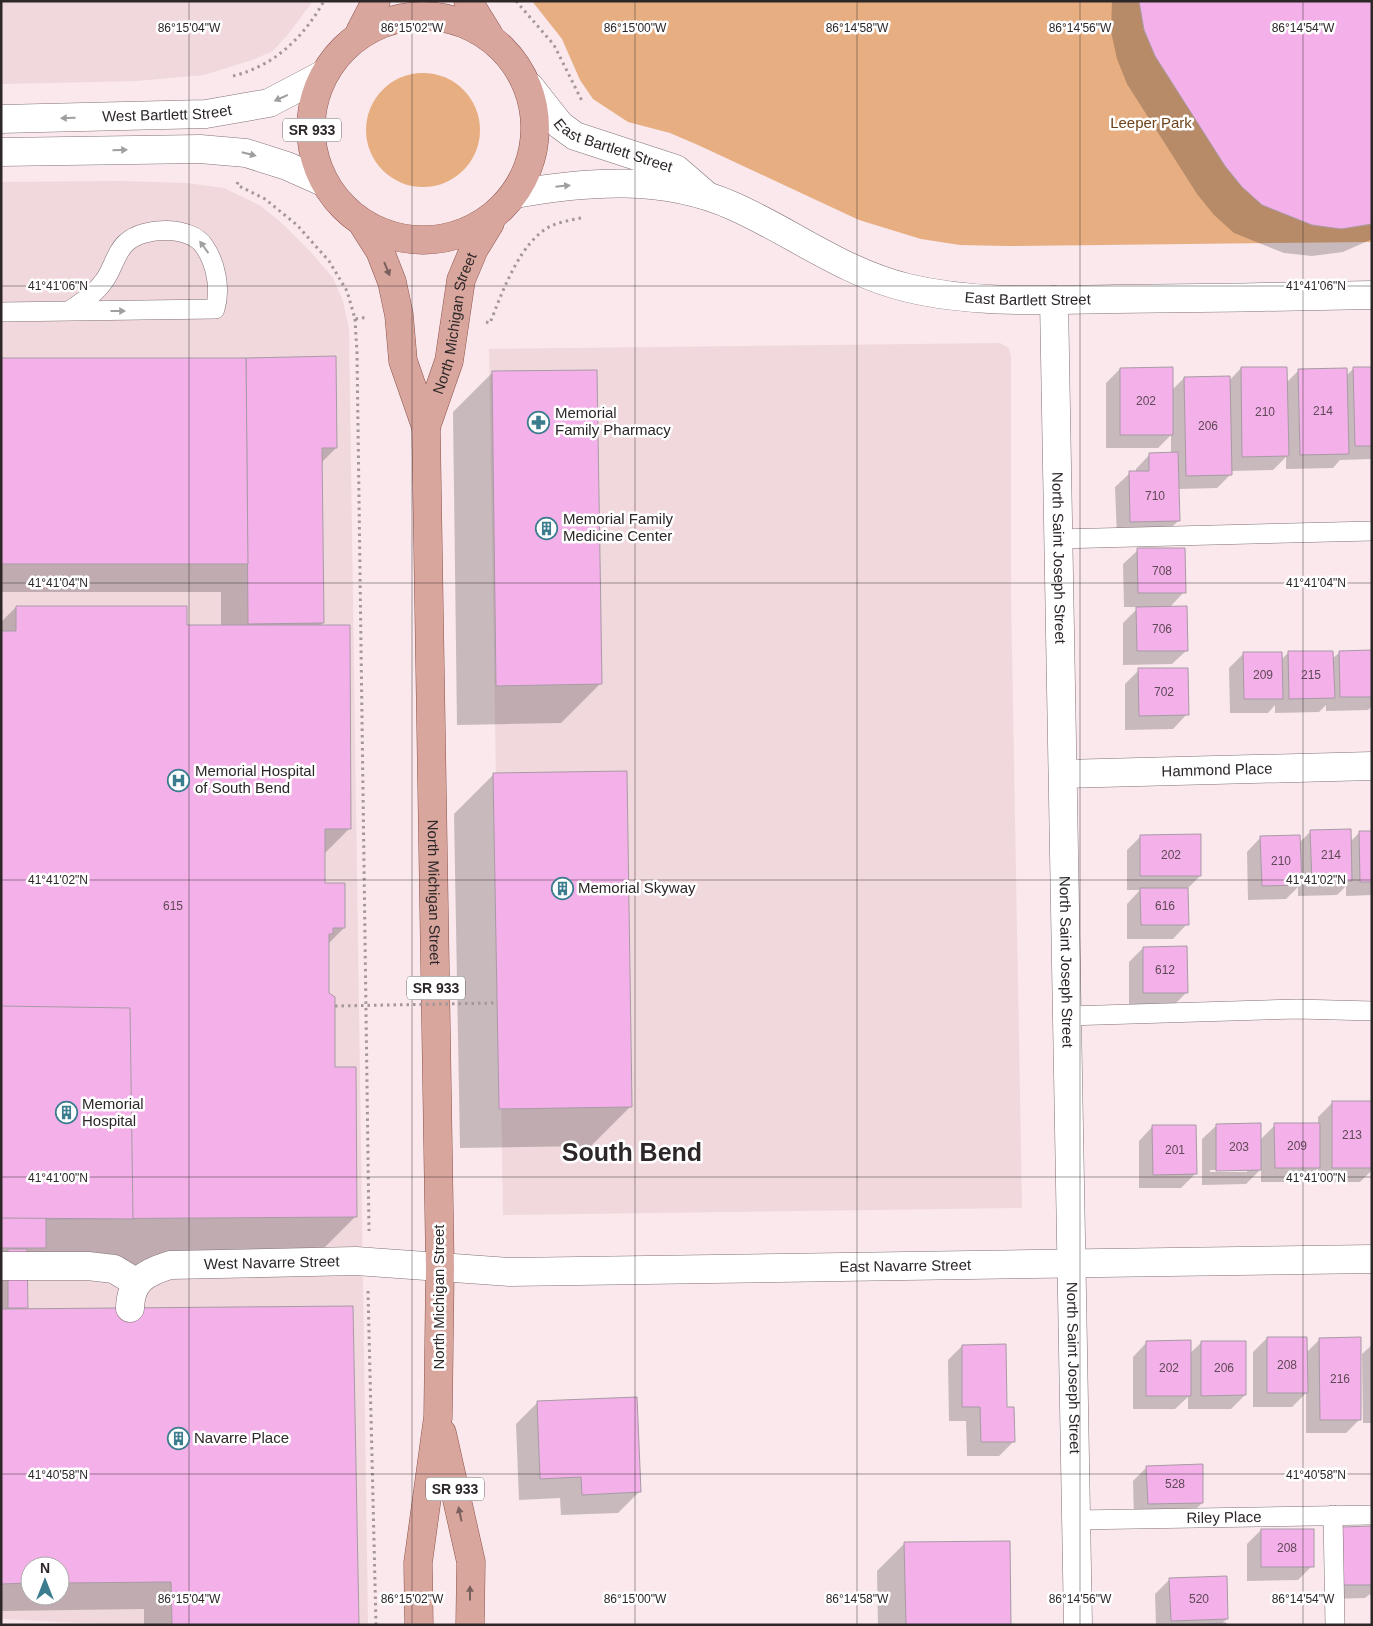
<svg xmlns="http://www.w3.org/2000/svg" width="1373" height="1626" font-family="Helvetica,sans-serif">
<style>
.built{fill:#f1d8dd;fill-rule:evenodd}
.green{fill:#e7ae82}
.shadow{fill:#0003;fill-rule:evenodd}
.building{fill:#f4b0e8;stroke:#a79ba5}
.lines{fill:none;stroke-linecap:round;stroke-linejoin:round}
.lane-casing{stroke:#827276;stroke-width:20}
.street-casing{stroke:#827276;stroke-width:29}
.primary-casing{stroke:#8c534b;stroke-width:29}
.path{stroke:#a4979a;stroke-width:3;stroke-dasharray:2.5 4;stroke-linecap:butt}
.lane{stroke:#fff;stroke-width:19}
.street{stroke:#fff;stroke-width:28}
.primary{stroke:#d9a69e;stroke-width:28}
.path-bridge{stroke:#a4979a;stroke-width:3;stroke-dasharray:2.5 4;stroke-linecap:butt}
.oneway{fill:#a09e9e}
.oneway2{fill:#7a605d}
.ticks{fill:none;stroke:#2d2728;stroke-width:1;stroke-opacity:0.45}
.labels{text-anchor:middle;stroke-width:5;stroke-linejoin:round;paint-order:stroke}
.number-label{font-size:12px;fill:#5f4958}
.shield{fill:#fff;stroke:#6c6868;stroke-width:1}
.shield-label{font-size:14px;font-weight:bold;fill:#2d2728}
.street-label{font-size:15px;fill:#2d2728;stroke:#fff}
.park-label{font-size:15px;fill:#6f421a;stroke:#fff}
.poi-label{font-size:15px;fill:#2d2728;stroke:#fff;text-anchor:start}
.town-label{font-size:25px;font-weight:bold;fill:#2d2728;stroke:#fff}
.ticks-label{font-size:12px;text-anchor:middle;fill:#2d2728;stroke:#fff;stroke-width:5;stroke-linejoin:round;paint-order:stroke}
</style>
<rect width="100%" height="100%" fill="#fae8ec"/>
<g class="built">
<polygon points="1,1 313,1 289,33 273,51 252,60 204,75 137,81 1,84"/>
<path d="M118 181 187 183 224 188 261 206 285 226 311 252 333 278 343 301 349 329 368 1625H126L1 1619V182ZM30 1566H60V1596H30Z"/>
<polygon points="1000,343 1009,348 1011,357 1011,597 1022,1208 503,1215 489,349"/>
</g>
<g class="green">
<polygon points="532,1 1372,1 1372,242 1007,246 960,245 921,239 859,220 698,145 670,133 628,122 593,99 580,80 562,39"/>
<circle cx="423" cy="130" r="57"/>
</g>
<g class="shadow">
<polygon points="1112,1 1372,1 1372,239 1343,252 1312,256 1284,253 1234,233 1214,215 1197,194 1127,84 1117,59 1111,32"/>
<path d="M335 358 336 448 321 463 323 623 319 626 349 829 324 854V884L344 928 328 944V993L333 1068 356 1216 295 1277 26 1279 27 1307 24 1310 357 1625H144V1609L1 1611V622L16 607 186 626H221V592H1V359ZM30 1566H60V1596H30Z"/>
<polygon points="1241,368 1286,383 1299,370 1346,376 1354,368 1372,368 1372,459 1340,460 1333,468 1286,469 1286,457 1273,470 1231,471 1231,474 1217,488 1178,489 1178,521 1164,535 1117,536 1115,487 1130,473 1136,473 1136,469 1150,454 1171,454 1171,435 1158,448 1106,448 1106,383 1120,369 1172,390 1184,378 1229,381"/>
<polygon points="492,373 600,684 561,723 457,725 453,412"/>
<polygon points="1138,550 1184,592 1169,608 1187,650 1172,664 1123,665 1123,623 1139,607 1124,607 1123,564"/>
<polygon points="1372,651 1372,706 1368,710 1326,711 1326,705 1319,712 1275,713 1275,705 1268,713 1230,713 1229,668 1244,653 1281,660 1289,652 1332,659 1340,652"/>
<polygon points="1139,670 1187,714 1173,729 1125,730 1125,684"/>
<polygon points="494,774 630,1107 591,1146 460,1148 454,814"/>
<polygon points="1311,831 1350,842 1359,833 1372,832 1372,895 1346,896 1346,886 1337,895 1298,896 1298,887 1286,899 1248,900 1247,852 1261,837 1299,843"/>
<polygon points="1141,836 1200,876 1187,889 1187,924 1173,939 1127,939 1127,904 1140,890 1127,890 1127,850"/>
<polygon points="1143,948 1187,992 1172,1007 1129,1007 1129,962"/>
<path d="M1372 1102V1170L1360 1182H1318V1168L1305 1182H1261V1169L1246 1184 1202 1185V1139L1217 1125 1260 1140 1275 1125H1318V1117L1332 1103ZM1247 1169V1172H1210V1170Z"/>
<polygon points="1153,1126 1195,1174 1181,1188 1139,1188 1139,1141"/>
<polygon points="1267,1338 1306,1353 1320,1339 1360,1419 1346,1433 1306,1433 1306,1393 1292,1407 1253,1407 1253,1352"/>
<polygon points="1147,1342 1189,1354 1202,1342 1245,1395 1231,1409 1188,1409 1188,1397 1175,1409 1133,1409 1133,1357"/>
<polygon points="1372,1345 1372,1423 1363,1423 1362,1354"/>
<polygon points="962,1346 1005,1408 1013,1442 999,1456 967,1456 966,1421 949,1421 948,1360"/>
<polygon points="538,1402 639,1492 618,1513 561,1515 560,1498 519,1500 516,1424"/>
<polygon points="1147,1467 1202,1503 1188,1517 1134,1518 1133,1481"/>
<polygon points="1372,1528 1372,1600 1370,1594 1365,1598 1329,1599"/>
<polygon points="1261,1530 1312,1566 1298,1580 1247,1581 1247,1544"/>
<polygon points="905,1543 1010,1625 878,1625 877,1571"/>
<polygon points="1169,1580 1227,1619 1221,1624 1225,1625 1156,1625 1155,1594"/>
</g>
<g class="building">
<polygon points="1139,1 1372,1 1372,224 1341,229 1312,225 1262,205 1242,187 1225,166 1155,56 1144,30"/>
<polygon points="336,356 337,448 322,448 324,623 248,624 246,358"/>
<polygon points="1,358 246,358 248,564 1,564"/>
<polygon points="1173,367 1173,435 1120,435 1120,368"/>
<polygon points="1241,367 1287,367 1289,456 1242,457"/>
<polygon points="1353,367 1372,367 1372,446 1355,446"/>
<polygon points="1347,368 1349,454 1300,455 1298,369"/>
<polygon points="597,370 602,684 496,686 492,371"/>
<polygon points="1230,376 1232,475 1186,476 1184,377"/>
<polygon points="1178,452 1180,521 1130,522 1129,471 1149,471 1149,453"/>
<polygon points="1137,548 1185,548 1186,593 1138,593"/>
<polygon points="16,606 187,606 187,625 350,625 351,829 325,829 325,883 345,883 345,928 333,928 333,934 329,934 329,993 335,997 335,1067 356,1067 357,1217 46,1219 46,1248 1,1248 1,631 16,631"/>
<polygon points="1187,606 1188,651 1137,651 1136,607"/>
<polygon points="1372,650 1372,697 1340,697 1339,651"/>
<polygon points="1288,651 1333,651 1335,698 1289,699"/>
<polygon points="1243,652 1282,652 1283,699 1244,699"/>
<polygon points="1138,668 1188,668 1189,715 1139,716"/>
<polygon points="627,771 632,1107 499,1109 493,773"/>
<polygon points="1351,829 1352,881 1312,883 1310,830"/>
<polygon points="1359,831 1372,831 1372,882 1360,882"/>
<polygon points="1201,834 1201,876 1140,876 1140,835"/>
<polygon points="1300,835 1302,885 1262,886 1260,836"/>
<polygon points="1140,888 1188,888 1189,925 1141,925"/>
<polygon points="1187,946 1188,993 1143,993 1143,947"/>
<polygon points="1,1006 130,1008 133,1219 1,1218"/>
<rect x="1332" y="1101" width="40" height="67"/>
<polygon points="1261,1123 1261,1170 1216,1171 1216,1124"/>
<polygon points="1274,1123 1320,1123 1320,1168 1275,1168"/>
<polygon points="1152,1125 1196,1125 1197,1174 1153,1175"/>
<polygon points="8,1249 27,1249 28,1308 8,1308"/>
<polygon points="353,1306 359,1625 172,1625 171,1582 60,1583 60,1566 30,1566 30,1583 1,1584 1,1309"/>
<polygon points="1267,1337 1307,1337 1308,1393 1267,1393"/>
<polygon points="1361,1337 1361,1420 1320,1420 1319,1338"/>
<polygon points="1191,1340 1191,1396 1146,1396 1146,1341"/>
<polygon points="1201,1341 1246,1341 1246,1395 1201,1396"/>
<polygon points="1006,1344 1007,1407 1014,1407 1015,1442 981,1442 980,1407 962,1407 962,1345"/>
<polygon points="637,1397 641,1492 582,1495 581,1477 540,1479 537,1401"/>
<polygon points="1203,1464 1203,1503 1148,1504 1146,1466"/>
<polygon points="1372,1526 1372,1585 1343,1585 1341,1527"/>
<rect x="1261" y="1529" width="53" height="38"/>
<polygon points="1010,1541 1011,1625 906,1625 904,1542"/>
<polygon points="1227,1576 1228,1619 1171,1621 1169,1578"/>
<polygon points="1226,1623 1226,1625 1177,1625"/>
</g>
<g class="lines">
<defs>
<g id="lane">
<path d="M1 312 215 309C221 289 216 263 204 246 191 226 145 226 127 242 116 251 113 269 104 281 95 294 82 302 69 311"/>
<polyline points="1058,539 1372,531"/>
<polyline points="1067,1016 1297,1009 1372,1011"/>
<polyline points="1333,1515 1335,1625"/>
<path id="s1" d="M1076 1520 1372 1515"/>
</g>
<g id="street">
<path id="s2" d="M530 87 560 125 575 136 676 169 705 194"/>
<path id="s3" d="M1 119 206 114 269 103 324 74"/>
<polyline points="1,152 200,149 246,153 287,166 323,182"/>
<path id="s4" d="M515 194C587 181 664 175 733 206 792 232 844 273 908 288 975 304 1047 300 1115 299 1201 298 1286 297 1372 295"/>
<path id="s5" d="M1054 300 1078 1625"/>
<path id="s6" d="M1063 774 1372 766"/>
<polyline points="1,1266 88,1266 114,1269 137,1283"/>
<path id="s7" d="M130 1308C131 1280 145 1273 170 1265L356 1261 510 1272 1372 1259"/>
</g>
<g id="primary">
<polyline points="468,1 489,35"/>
<circle cx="423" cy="128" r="112"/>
<polyline points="360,32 376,1"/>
<path id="s8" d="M364 226 380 251 392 282 399 315 403 361 426 427 440 1268 438 1417 418 1563 419 1625"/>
<path id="s9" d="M426 427 449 361 461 280 474 249 490 223"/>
<polyline points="442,1433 471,1562 470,1625"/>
</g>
</defs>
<use href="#lane" class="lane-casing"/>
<use href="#street" class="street-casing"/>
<use href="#primary" class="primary-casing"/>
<g class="path">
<polyline points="516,1 554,45 582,101"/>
<path d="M233 76C274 66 303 38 324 1"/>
<polyline points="238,182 237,185 265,199 297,225 329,261 347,291 355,319 368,317"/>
<polyline points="355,319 357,353 369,1231"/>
<path d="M486 322 490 323C502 293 520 241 551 226 560 222 571 220 581 218"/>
<polyline points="368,1291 376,1625"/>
</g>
<use href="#lane" class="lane"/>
<use href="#street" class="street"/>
<use href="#primary" class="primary"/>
<polyline class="path-bridge" points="335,1006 497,1003"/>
</g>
<defs><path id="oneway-solid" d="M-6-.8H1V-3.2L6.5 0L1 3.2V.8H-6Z" transform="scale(1.25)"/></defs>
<g class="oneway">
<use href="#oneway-solid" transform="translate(281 98) rotate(156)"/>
<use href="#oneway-solid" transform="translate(68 118) rotate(179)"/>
<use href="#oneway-solid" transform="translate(120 150) rotate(-1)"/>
<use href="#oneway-solid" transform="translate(249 154) rotate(14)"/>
<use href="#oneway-solid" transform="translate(563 186) rotate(-6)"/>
<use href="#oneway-solid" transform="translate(204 247) rotate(-126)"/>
<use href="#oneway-solid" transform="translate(118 311)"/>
</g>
<g class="oneway2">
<use href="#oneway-solid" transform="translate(387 269) rotate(68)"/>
<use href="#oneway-solid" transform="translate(460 1514) rotate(-102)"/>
<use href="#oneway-solid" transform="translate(470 1593) rotate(-90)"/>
</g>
<path class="ticks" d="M189 1V1625M412 1V1625M635 1V1625M857 1V1625M1080 1V1625M1303 1V1625M1 286H1372M1 583H1372M1 880H1372M1 1177H1372M1 1474H1372"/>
<defs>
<symbol id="pharmacy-ring" viewBox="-11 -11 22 22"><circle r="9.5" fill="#fff" stroke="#3b7d8f" stroke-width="1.5"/><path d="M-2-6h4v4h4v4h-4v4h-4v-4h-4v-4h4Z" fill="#3b7d8f"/></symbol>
<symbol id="building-ring" viewBox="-11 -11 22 22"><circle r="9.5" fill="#fff" stroke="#3b7d8f" stroke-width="1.5"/><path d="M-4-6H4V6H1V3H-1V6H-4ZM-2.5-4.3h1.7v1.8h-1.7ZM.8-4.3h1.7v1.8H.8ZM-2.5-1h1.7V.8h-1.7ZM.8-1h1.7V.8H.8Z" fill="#3b7d8f"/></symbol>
<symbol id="hospital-ring" viewBox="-11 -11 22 22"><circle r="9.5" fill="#fff" stroke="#3b7d8f" stroke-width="1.5"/><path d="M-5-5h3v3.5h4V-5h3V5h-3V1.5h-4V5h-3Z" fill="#3b7d8f"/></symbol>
</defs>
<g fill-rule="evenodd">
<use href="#pharmacy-ring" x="526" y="410" width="25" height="25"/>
<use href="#building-ring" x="534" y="516" width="25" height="25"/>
<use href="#hospital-ring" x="166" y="768" width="25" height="25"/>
<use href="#building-ring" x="550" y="876" width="25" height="25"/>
<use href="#building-ring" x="54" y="1100" width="25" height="25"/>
<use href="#building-ring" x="166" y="1426" width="25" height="25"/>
</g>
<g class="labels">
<g class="number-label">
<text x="1146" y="405">202</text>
<text x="1323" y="415">214</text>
<text x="1265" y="416">210</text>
<text x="1208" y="430">206</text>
<text x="1155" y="500">710</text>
<text x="1162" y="575">708</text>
<text x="1162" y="633">706</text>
<text x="1263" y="679">209</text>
<text x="1311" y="679">215</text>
<text x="1164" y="696">702</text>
<text x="1171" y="859">202</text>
<text x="1331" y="859">214</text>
<text x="1281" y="865">210</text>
<text x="173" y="910">615</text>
<text x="1165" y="910">616</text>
<text x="1165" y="974">612</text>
<text x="1352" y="1139">213</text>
<text x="1297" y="1150">209</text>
<text x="1239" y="1151">203</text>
<text x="1175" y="1154">201</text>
<text x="1287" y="1369">208</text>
<text x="1169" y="1372">202</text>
<text x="1224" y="1372">206</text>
<text x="1340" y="1383">216</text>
<text x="1175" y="1488">528</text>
<text x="1287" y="1552">208</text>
<text x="1199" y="1603">520</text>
</g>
<g class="shield">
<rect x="283" y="118.5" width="58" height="23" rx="4"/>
<rect x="407" y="976.5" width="58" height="23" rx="4"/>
<rect x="426" y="1477.5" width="58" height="23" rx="4"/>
</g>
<g class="shield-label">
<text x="312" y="135">SR 933</text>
<text x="436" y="993">SR 933</text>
<text x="455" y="1494">SR 933</text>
</g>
<g class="street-label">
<text dy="5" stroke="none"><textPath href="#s3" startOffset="166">West Bartlett Street</textPath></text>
<text dy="5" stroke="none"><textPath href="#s2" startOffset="106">East Bartlett Street</textPath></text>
<text dy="5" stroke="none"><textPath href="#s4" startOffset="536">East Bartlett Street</textPath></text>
<text dy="5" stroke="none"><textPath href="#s9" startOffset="108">North Michigan Street</textPath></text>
<text dy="5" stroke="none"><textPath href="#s5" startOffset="258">North Saint Joseph Street</textPath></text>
<text dy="5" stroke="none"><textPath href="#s6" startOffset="154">Hammond Place</textPath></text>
<text dy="5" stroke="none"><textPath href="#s8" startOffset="678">North Michigan Street</textPath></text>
<text dy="5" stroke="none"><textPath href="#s5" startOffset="662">North Saint Joseph Street</textPath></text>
<text dy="5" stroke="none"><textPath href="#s7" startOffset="166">West Navarre Street</textPath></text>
<text dy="5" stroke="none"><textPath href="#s7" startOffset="800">East Navarre Street</textPath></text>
<text transform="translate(439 1297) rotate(-90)" y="5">North Michigan Street</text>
<text dy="5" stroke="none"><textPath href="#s5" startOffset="1068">North Saint Joseph Street</textPath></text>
<text dy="5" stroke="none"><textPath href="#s1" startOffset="148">Riley Place</textPath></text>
</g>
<g class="park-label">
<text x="1151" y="128">Leeper Park</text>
</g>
<g class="poi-label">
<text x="555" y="418">Memorial<tspan x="555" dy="17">Family Pharmacy</tspan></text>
<text x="563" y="524">Memorial Family<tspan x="563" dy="17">Medicine Center</tspan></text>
<text x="195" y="776">Memorial Hospital<tspan x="195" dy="17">of South Bend</tspan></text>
<text x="578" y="893">Memorial Skyway</text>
<text x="82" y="1109">Memorial<tspan x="82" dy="17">Hospital</tspan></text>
<text x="194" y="1443">Navarre Place</text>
</g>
<g class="town-label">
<text x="632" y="1161">South Bend</text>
</g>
</g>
<g class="ticks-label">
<text x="189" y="32">86°15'04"W</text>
<text x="412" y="32">86°15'02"W</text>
<text x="635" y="32">86°15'00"W</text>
<text x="857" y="32">86°14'58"W</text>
<text x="1080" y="32">86°14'56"W</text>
<text x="1303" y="32">86°14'54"W</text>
<text x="58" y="290">41°41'06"N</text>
<text x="1316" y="290">41°41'06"N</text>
<text x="58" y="587">41°41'04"N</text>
<text x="1316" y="587">41°41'04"N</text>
<text x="58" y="884">41°41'02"N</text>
<text x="1316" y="884">41°41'02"N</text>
<text x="58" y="1182">41°41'00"N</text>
<text x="1316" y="1182">41°41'00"N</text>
<text x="58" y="1479">41°40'58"N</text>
<text x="1316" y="1479">41°40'58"N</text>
<text x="189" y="1603">86°15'04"W</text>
<text x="412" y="1603">86°15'02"W</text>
<text x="635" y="1603">86°15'00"W</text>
<text x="857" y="1603">86°14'58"W</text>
<text x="1080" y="1603">86°14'56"W</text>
<text x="1303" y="1603">86°14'54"W</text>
</g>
<rect width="1373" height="1626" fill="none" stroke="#2d2728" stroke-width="5"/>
<g transform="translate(45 1581)"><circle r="24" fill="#ffffff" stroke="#aba9a9"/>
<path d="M0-4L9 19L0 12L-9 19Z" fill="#3b7d8f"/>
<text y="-8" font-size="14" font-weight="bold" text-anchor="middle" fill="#2d2728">N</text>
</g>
</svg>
